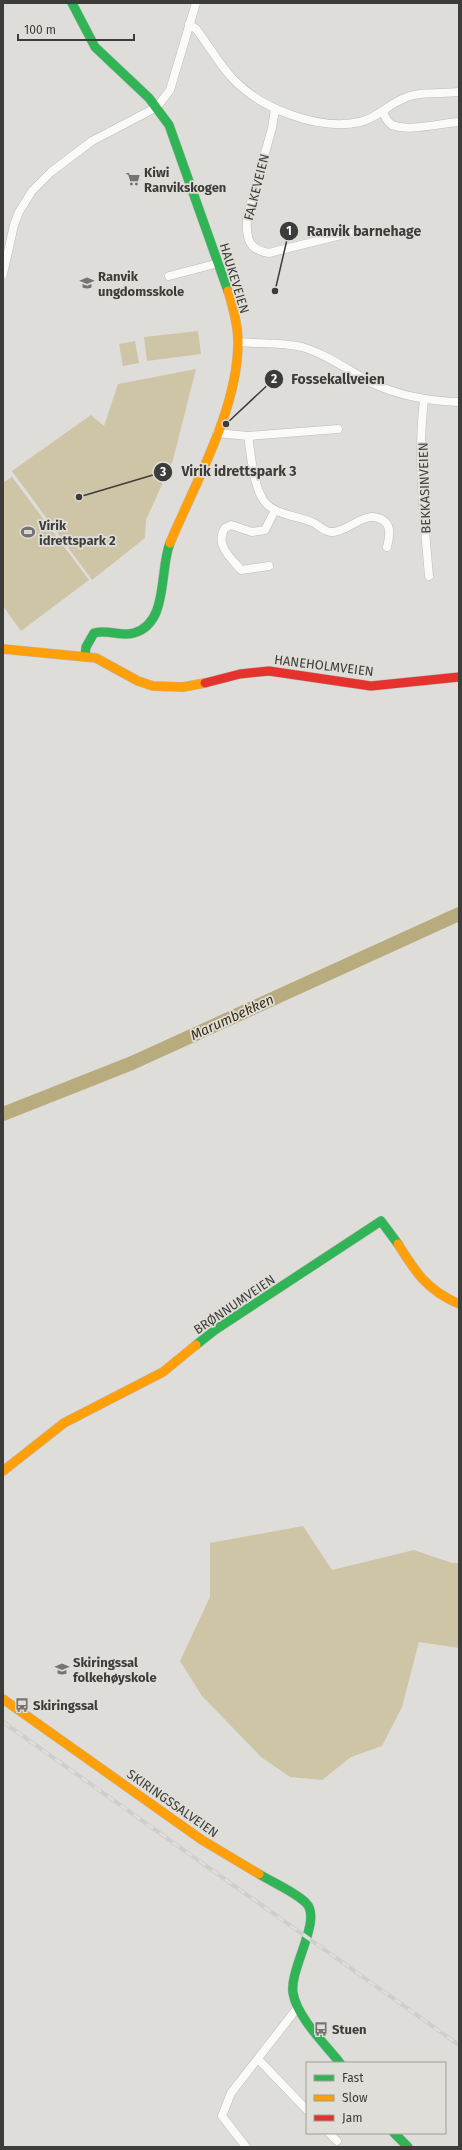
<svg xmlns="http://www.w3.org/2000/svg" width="462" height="2150" font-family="'Fira Sans',sans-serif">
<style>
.green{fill:#cec5a7}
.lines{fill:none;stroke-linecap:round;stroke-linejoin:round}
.river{stroke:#b8ab7e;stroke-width:14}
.street-casing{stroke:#bcbbb9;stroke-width:9}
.fast-casing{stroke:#bcbbb9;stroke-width:10}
.slow-casing{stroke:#bcbbb9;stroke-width:10}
.jam-casing{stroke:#bcbbb9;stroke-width:10}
.street{stroke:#fafaf9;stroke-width:8}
.fast{stroke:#30b455;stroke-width:9}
.slow{stroke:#ff9f0a;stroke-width:9}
.jam{stroke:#e5322d;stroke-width:9}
.rail-casing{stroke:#cececd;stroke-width:4}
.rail{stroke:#e0ded9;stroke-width:2.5;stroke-dasharray:8;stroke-linecap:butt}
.labels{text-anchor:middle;stroke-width:3.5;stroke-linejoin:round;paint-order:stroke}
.poi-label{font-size:13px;font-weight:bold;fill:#3c3c3a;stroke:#e0ded9;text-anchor:start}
.street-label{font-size:13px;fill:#3c3c3a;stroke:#e0ded9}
.water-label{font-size:14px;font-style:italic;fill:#393013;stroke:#e0ded9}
.leader{fill:none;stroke:#3c3c3a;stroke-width:1.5}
.callout-dot{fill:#3c3c3a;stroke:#e0ded9;stroke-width:1.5}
.mark-label{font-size:12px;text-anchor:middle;font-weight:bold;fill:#fff}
.callout-label{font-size:14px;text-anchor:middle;font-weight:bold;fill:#3c3c3a;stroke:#e0ded9;stroke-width:3.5;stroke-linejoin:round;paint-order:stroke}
</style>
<rect width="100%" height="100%" fill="#dfddda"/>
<g class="green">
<polygon points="198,331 201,354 147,361 144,337"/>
<polygon points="135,341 139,363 123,366 119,344"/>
<polygon points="196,369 173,460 146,520 145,538 92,580 12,471 91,415 104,426 118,384"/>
<polygon points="12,477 89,580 21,631 3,606 3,483"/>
<polygon points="303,1526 332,1570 414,1550 452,1563 459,1563 459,1648 419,1642 402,1707 382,1746 351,1757 322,1780 290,1777 261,1757 202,1696 180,1661 210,1597 210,1543"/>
</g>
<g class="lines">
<polyline class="river" points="3,1114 132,1063 459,914"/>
<defs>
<g id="street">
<path d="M189 24 196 29C209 45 219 65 234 80 262 109 319 131 360 122 378 118 388 104 405 98 420 91 442 94 459 92"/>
<path d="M275 109 272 128 247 217C246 236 247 250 269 253L349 233H361"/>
<path d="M383 112C385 117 387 122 392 125 409 132 441 123 459 122"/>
<polyline points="3,274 14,225 19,212 32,191 51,172 92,141 157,107 170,90 196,3"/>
<polyline points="169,276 219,263"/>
<path d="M238 342C259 344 281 342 302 347 326 354 348 370 370 382 398 396 428 401 459 402"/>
<path d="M424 400C417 457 424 518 429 576"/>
<polyline points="217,433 248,436 338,429"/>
<path d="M248 436C251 454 253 486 264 501 274 515 299 516 314 523 320 526 326 533 333 532 351 531 365 508 384 521 392 527 389 538 387 547"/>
<path d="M269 566 241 570C231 558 214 544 225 528L231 525 252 532 265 530 275 510"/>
<polyline points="258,2059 307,2110"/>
<polyline points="329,2133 337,2141"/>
<polyline points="246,2147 222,2116 231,2093 298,2007"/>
</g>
<g id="fast">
<polyline points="72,3 95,47 149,98 169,125 228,291"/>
<path d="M85 656 86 647 94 633C108 629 121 637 134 633 169 623 159 570 170 543"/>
<polyline points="196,1345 215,1330 381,1221 398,1244"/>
<path d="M259 1874C272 1882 297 1893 306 1903 323 1919 289 1969 293 1993 297 2017 325 2044 340 2063"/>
<polyline points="394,2133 408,2147"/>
</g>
<g id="slow">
<path d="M170 543C196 481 238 409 238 342 238 324 233 307 228 291"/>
<polyline points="3,649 96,658 138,681 153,686 183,687 205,683"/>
<path d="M398 1244C416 1273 427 1290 459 1304"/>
<polyline points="3,1471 64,1423 163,1372 196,1345"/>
<polyline points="3,1699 202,1840 259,1874"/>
</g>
<polyline id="jam" points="205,683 240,674 269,671 371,686 459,677"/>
</defs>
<use href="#street" class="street-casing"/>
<use href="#fast" class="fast-casing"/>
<use href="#slow" class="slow-casing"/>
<use href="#jam" class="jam-casing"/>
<use href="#street" class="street"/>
<use href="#fast" class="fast"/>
<use href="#slow" class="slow"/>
<use href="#jam" class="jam"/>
<defs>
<polyline id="rail" points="3,1722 459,2045"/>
</defs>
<use href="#rail" class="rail-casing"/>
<use href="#rail" class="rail"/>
</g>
<defs>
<symbol id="supermarket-bare" viewBox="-9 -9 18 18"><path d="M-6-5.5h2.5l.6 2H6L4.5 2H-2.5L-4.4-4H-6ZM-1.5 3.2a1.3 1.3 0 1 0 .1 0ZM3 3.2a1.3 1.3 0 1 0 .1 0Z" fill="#757472" stroke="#e0ded9" stroke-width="2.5" paint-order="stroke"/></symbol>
<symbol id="school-bare" viewBox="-9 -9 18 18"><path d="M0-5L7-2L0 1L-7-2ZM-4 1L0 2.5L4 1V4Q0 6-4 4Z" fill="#757472" stroke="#e0ded9" stroke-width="2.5" paint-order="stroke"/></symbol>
<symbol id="stadium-bare" viewBox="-9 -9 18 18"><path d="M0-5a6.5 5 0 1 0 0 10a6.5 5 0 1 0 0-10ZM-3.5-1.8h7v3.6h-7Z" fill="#757472" stroke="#e0ded9" stroke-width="2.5" paint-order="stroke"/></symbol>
<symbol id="bus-bare" viewBox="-9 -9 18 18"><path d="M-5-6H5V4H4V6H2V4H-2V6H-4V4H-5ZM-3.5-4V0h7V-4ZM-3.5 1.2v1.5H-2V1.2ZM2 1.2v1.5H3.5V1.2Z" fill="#757472" stroke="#e0ded9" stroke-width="2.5" paint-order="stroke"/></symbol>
</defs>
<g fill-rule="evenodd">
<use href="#supermarket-bare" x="123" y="169" width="20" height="20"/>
<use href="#school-bare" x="77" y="273" width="20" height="20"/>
<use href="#stadium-bare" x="18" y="522" width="20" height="20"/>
<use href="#school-bare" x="52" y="1659" width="20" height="20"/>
<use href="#bus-bare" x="12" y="1695" width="20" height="20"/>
<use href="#bus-bare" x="311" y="2019" width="20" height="20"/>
</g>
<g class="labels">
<g class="poi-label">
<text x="144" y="177">Kiwi<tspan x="144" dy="15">Ranvikskogen</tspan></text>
<text x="98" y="281">Ranvik<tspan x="98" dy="15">ungdomsskole</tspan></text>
<text x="39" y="530">Virik<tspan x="39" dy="15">idrettspark 2</tspan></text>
<text x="73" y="1667">Skiringssal<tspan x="73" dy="15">folkehøyskole</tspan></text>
<text x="33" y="1710">Skiringssal</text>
<text x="332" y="2034">Stuen</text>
</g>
<g class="street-label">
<text transform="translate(256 187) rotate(-76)" y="5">FALKEVEIEN</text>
<text transform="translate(235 278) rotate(73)" y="5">HAUKEVEIEN</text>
<text transform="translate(424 488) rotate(-92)" y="5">BEKKASINVEIEN</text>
<text transform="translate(324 665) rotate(7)" y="5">HANEHOLMVEIEN</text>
<text transform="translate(234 1304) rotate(-34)" y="5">BRØNNUMVEIEN</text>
<text transform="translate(173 1803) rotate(35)" y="5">SKIRINGSSALVEIEN</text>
</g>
<g class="water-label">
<text transform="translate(232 1017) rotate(-25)" y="5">Marumbekken</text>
</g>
</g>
<path class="leader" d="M275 291L289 231M226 424L274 379M79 497L163 472"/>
<g class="callout-dot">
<circle cx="275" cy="291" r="4"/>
<circle cx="226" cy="424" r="4"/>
<circle cx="79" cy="497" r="4"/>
<circle cx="289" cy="231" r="10"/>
<circle cx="274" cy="379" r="10"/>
<circle cx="163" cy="472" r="10"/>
</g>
<g class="mark-label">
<text x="289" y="235">1</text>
<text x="274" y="383">2</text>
<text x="163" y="476">3</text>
</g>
<g class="callout-label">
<text x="364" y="236">Ranvik barnehage</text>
<text x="338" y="384">Fossekallveien</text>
<text x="239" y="476">Virik idrettspark 3</text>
</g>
<rect width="462" height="2150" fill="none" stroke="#3c3c3a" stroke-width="8"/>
<rect x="306" y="2062" width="140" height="72" fill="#e0ded9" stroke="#9e9d99"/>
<rect x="314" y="2075" width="20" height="6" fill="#30b455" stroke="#9e9d99"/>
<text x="342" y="2082" font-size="12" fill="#3c3c3a">Fast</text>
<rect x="314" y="2095" width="20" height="6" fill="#ff9f0a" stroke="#9e9d99"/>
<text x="342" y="2102" font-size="12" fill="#3c3c3a">Slow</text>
<rect x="314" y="2115" width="20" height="6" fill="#e5322d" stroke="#9e9d99"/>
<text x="342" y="2122" font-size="12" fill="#3c3c3a">Jam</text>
<path d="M18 34v6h116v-6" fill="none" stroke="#3c3c3a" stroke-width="2"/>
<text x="24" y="34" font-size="12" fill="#3c3c3a" stroke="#e0ded9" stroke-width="3" paint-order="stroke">100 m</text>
</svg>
